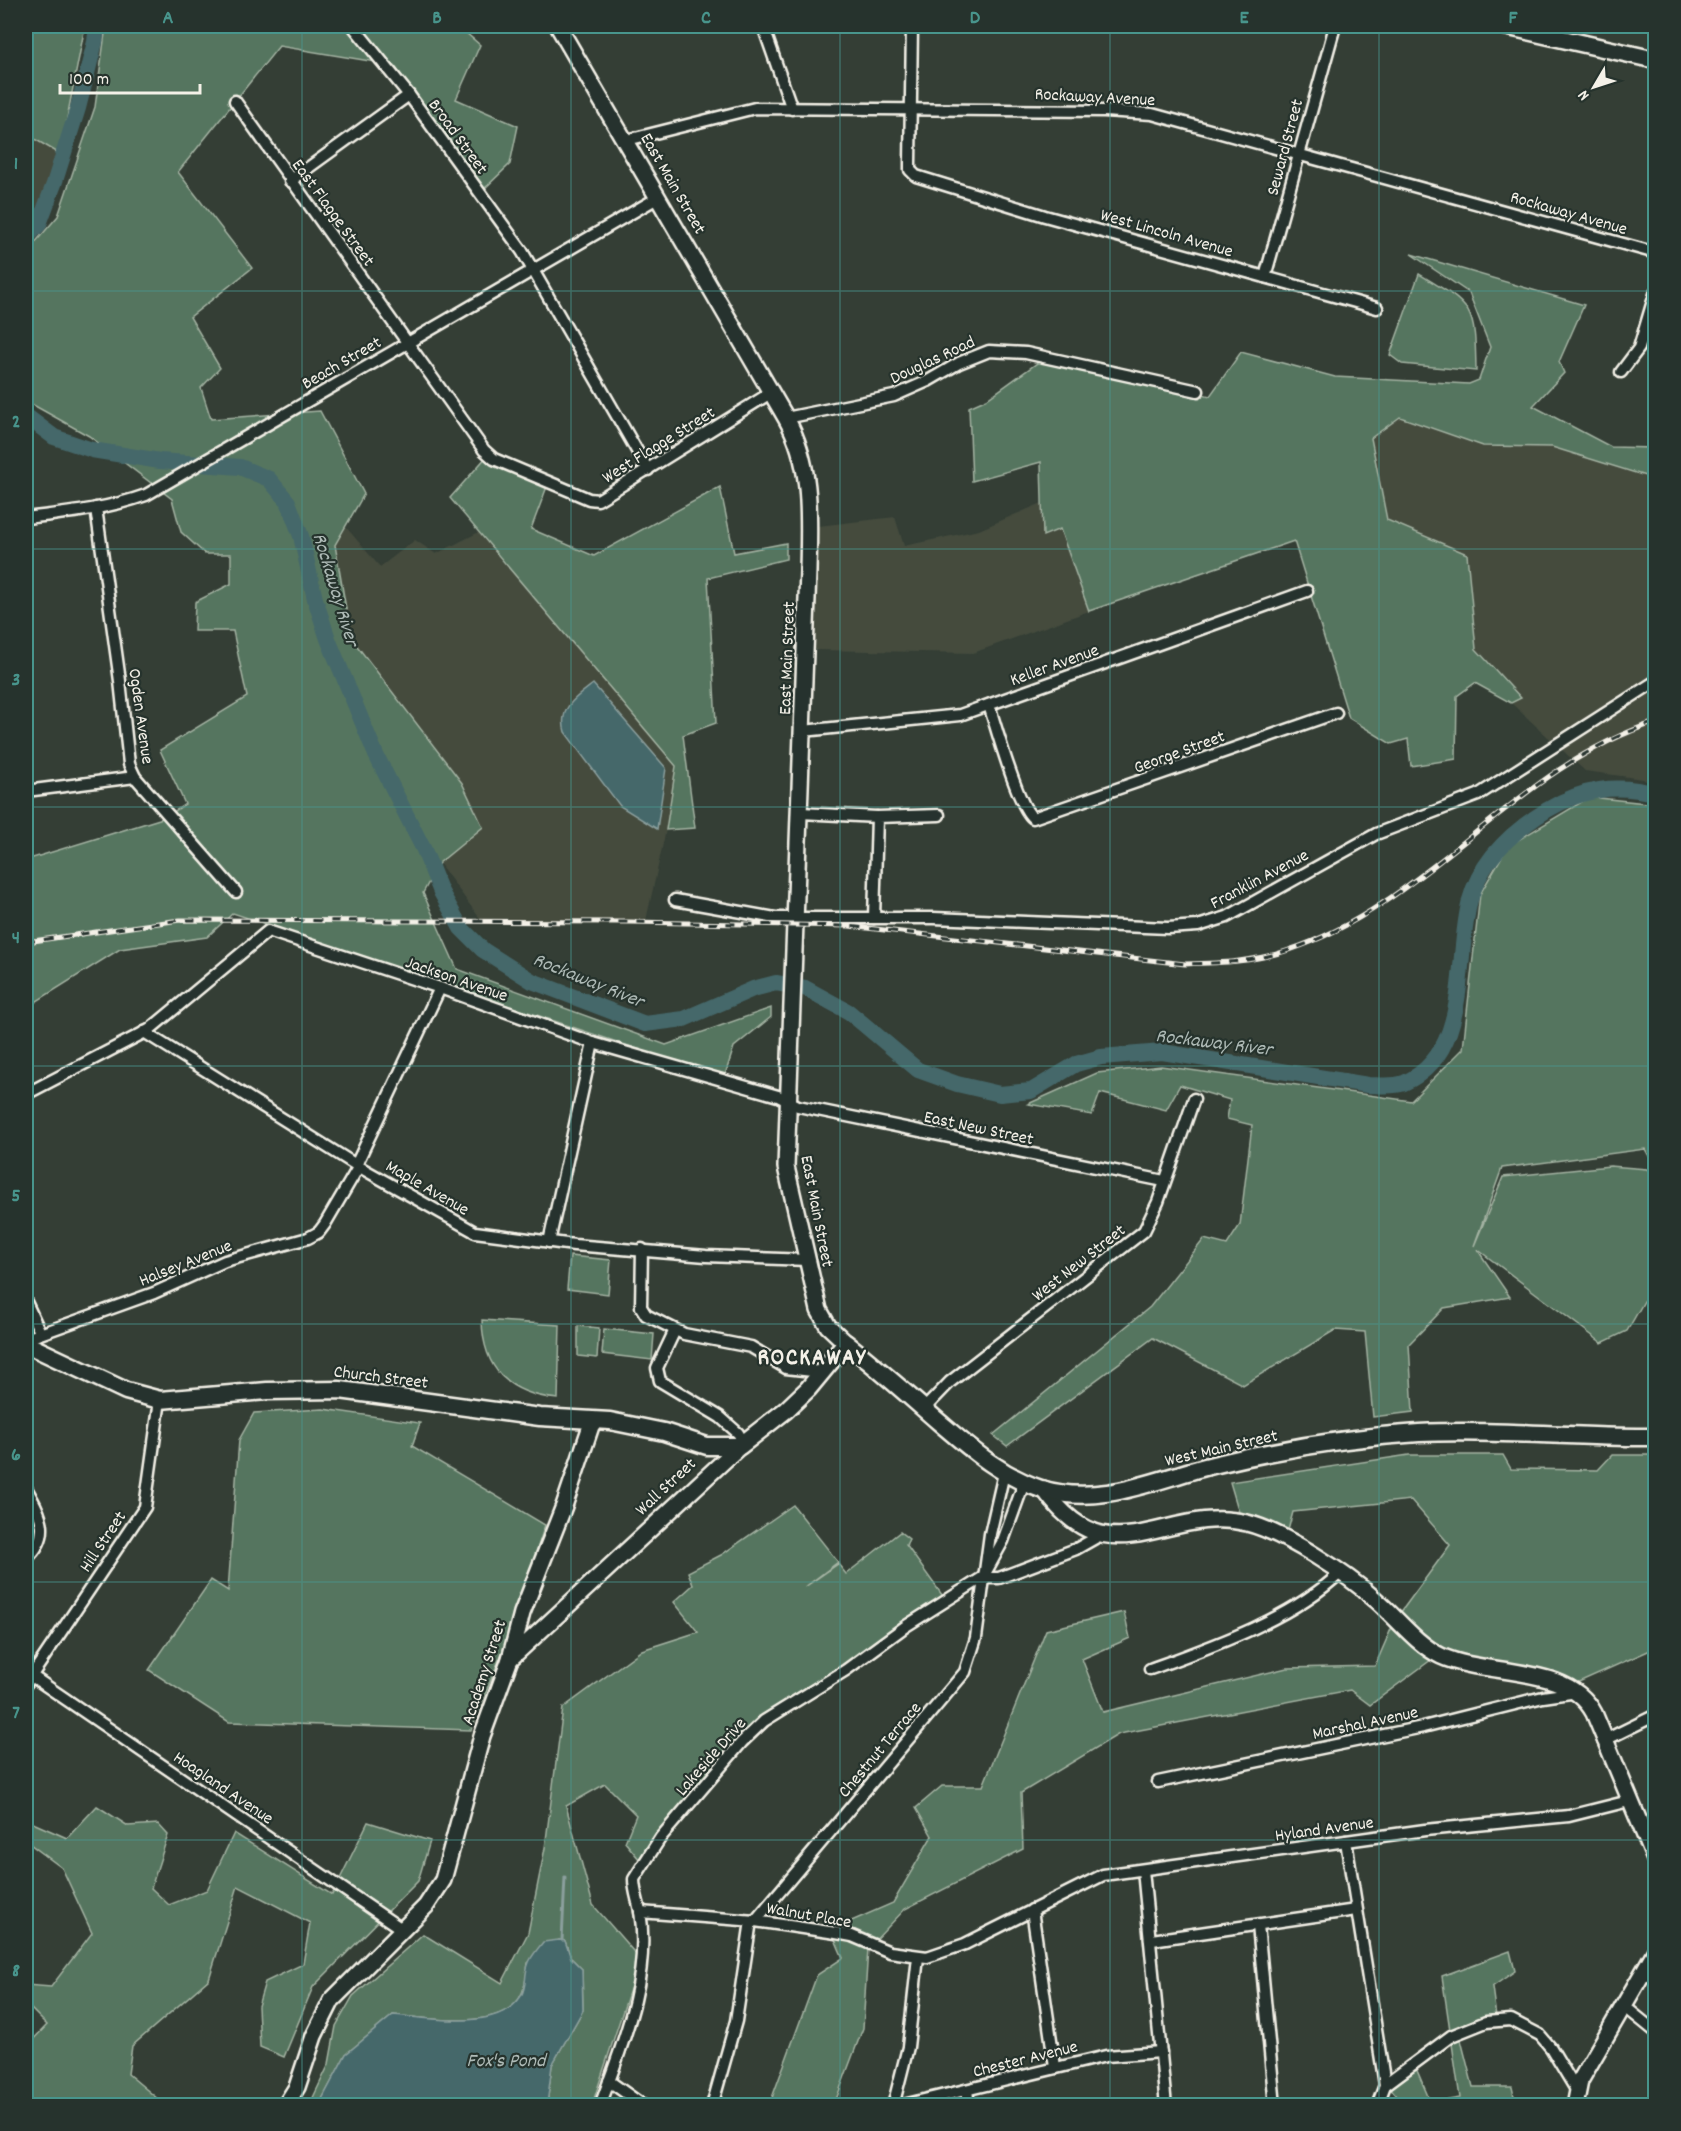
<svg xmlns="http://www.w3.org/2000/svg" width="1681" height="2131" font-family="Dekko,sans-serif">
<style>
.built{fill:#444b3e}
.green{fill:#55755e;stroke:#a4b3a3;stroke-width:1.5}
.water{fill:#45686b;stroke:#8b9f9d;stroke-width:1.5}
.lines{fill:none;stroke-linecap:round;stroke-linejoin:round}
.stream{stroke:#8b9f9d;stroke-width:3}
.river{stroke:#45686b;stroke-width:16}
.street-casing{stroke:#f4f1e8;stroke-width:15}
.secondary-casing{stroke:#f4f1e8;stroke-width:20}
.primary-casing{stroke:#f4f1e8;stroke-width:21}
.street{stroke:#26332d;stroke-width:10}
.secondary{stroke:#26332d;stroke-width:15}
.primary{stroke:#26332d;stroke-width:16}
.rail-casing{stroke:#f4f1e8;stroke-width:5}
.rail{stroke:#26332d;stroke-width:3;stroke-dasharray:9;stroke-linecap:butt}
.grid{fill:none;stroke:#48958c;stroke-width:1.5;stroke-opacity:0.55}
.labels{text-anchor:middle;stroke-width:4.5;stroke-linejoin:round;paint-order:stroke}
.street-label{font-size:18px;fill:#f4f1e8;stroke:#26332d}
.water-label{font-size:20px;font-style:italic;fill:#aebab6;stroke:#26332d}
.district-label{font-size:24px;font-weight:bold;letter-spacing:1.5px;fill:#f4f1e8;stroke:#26332d}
.neatline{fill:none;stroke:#48958c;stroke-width:2}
.grid-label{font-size:20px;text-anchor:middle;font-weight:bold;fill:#48958c}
</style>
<rect width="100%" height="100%" fill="#343e35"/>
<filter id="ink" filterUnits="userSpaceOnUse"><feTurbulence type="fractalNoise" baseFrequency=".0167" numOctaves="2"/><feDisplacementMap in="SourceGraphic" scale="12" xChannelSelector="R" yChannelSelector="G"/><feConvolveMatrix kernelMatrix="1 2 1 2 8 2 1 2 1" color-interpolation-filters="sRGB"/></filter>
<g filter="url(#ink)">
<g class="built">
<polygon points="26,134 60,154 31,221 26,227"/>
<polygon points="1400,417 1483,446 1552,447 1655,479 1655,788 1643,779 1585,771 1511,703 1520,697 1476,649 1467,555 1387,520 1371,438"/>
<polygon points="1042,503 1043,535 1060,529 1089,611 973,653 815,650 818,526 895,517 904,546 979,530"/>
<polygon points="345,526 380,567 415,540 436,554 479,532 676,766 666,830 645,925 484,924 439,863 483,827 462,783 351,638 335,544"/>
</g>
<g class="green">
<polygon points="26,26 85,26 60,154 26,134"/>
<polygon points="106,26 458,26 480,45 456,99 518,126 510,164 483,190 394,65 279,46 178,172 252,268 190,317 220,368 201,388 211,419 320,411 364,494 335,545 351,638 462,783 483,827 439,863 423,893 457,969 666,1045 771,1008 771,1017 734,1047 724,1078 233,913 207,937 120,949 26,1008 26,860 166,817 185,804 160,750 247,697 233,631 194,631 195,602 231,584 231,554 205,554 181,532 172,499 89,436 26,401 26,253 58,216 95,107"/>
<polygon points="1411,254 1584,305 1559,362 1564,373 1533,406 1611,447 1655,448 1655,479 1552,447 1483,446 1400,417 1371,438 1387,520 1467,554 1476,649 1521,698 1511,703 1475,683 1457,696 1456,759 1411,766 1408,739 1391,744 1349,718 1294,541 1089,611 1060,529 1043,536 1041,462 972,481 969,407 987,399 1047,356 1210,396 1241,352 1335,377 1469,384 1479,380 1490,347 1469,293"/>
<path d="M1419 274C1474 307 1475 307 1476 371L1402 364 1390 355Z"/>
<polygon points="488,455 548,484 531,529 594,556 720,487 734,553 786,543 786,559 708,578 716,723 683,735 695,828 666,830 676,766 450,498"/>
<polygon points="1590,797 1655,804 1655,1167 1645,1149 1502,1168 1474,1246 1503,1177 1610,1166 1647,1169 1655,1178 1655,1282 1627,1331 1602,1343 1477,1249 1510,1297 1444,1308 1409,1344 1413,1412 1373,1417 1365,1332 1335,1330 1243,1385 1153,1338 1007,1446 993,1435 1150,1307 1204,1239 1227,1245 1240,1225 1252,1125 1227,1119 1230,1100 1180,1085 1166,1110 1100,1093 1092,1115 1028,1104 1097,1073 1161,1066 1411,1101 1463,1049 1480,894 1508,846"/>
<polygon points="570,1256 611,1260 608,1294 567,1289"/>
<path d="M482 1320 560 1325 558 1399C509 1394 483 1370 482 1320Z"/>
<polygon points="578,1326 599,1328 597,1358 578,1356"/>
<polygon points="604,1329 654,1334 652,1360 602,1354"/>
<polygon points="323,1409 420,1423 412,1446 545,1525 511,1630 471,1730 229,1722 149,1670 211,1580 228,1591 239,1440 254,1413"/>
<polygon points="1409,1455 1503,1455 1511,1469 1598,1470 1612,1455 1655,1455 1655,1648 1572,1685 1439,1654 1370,1705 1350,1690 1119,1734 1021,1793 1023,1849 905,1909 868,1948 863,2028 834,2105 769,2106 817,1975 843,1958 831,1930 893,1903 932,1836 916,1808 942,1786 983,1786 1046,1630 1124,1612 1130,1638 1082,1659 1103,1712 1287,1668 1375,1666 1395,1620 1450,1545 1411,1500 1293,1512 1287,1534 1240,1516 1230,1482"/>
<path d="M793 1505 838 1562 805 1587 838 1564 846 1574 900 1532 909 1539 906 1545 945 1599 782 1706 640 1860 625 1842 636 1815 605 1784 566 1806 593 1905 640 1959 592 2105H547L552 2065 583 2010 582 1969 571 1958 565 1941 559 1940 528 1963C526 1976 526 1988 519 1999 498 2031 425 2018 393 2015L346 2054 319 2105 309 2106 329 2064 336 2026 353 1996 423 1934 502 1983 528 1933 545 1848 563 1708 642 1650 698 1632 674 1602 693 1585 688 1572 721 1555Z"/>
<polygon points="97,1806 128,1826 158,1824 168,1835 151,1888 169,1905 207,1890 234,1833 332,1895 368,1822 430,1841 418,1881 313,1987 284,2057 260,2047 258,2006 265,1982 303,1964 310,1923 238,1886 209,1979 132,2046 128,2074 165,2105 26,2106 26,2047 47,2025 26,2004 26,1985 51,1987 92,1933 62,1868 26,1841 26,1820 67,1838"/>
<polygon points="1510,1951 1515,1971 1492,1987 1497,2024 1460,2036 1473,2087 1512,2087 1516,2105 1404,2105 1389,2086 1415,2066 1431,2103 1460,2098 1442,1976"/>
</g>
<g class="water">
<path d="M593 684 666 768 657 829 620 806 565 732C558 708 576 697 593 684Z"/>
<path d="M559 1940 565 1941 571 1958 582 1969 583 2010 552 2065 547 2105H319L346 2054 393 2015C428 2018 499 2032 521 1996 527 1986 524 1976 528 1965 530 1957 538 1949 543 1942Z"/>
</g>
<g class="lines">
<polyline class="stream" points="562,1940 565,1877"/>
<g class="river">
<polyline points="26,238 39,224 54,184 78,108 95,42 97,26"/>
<path d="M26 416 54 437 92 450 160 461 240 467 269 479 288 502 301 536 315 599 328 639 376 755 424 850 441 892 461 928 483 950 532 981 645 1024 684 1019 753 989 776 983 805 988 849 1012 918 1070 957 1084 1000 1094 1031 1091 1076 1064 1101 1057 1162 1052 1368 1085C1378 1085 1394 1087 1404 1083 1472 1053 1454 961 1470 900 1481 859 1513 831 1547 810 1582 789 1616 783 1656 794"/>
</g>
<defs>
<g id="street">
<polyline points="353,26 409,95 522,251 648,470"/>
<polyline points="763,26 792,109"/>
<polyline points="912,26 910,163 910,170 916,176 1045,216 1377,308"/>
<polyline points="235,101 484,450 494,459 589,499 598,500 772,392"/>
<polyline points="627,140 755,108 1104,111 1152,114 1656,253"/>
<polyline points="290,181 409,95"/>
<polyline points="1265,277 1335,26"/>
<polyline points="1621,372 1639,348 1656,291"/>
<polyline points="786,418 894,396 928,381 959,363 989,351 1026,353 1198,391"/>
<polyline points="96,508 120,681 129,764 135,777 236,892"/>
<path d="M26 518C67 513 107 509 146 495L659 197"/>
<path d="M989 705C996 727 1018 807 1033 818L1336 713"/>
<polyline points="803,731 960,715 1307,591"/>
<polyline points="26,791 135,777"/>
<polyline points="801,813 877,817"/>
<polyline points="675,900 775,918 934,918 1168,928 1198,926 1227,917 1376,834 1478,795 1656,681"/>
<polyline points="874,918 877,817 939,815"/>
<polyline points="144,1032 356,1165 475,1232 574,1245 706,1256 807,1260"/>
<polyline points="26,1094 149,1030 268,931 440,988 593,1043 778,1096 798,1106 1164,1181"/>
<polyline points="356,1165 440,988"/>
<polyline points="549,1242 593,1043"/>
<polyline points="642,1249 641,1307 646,1315 684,1334 751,1347 786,1368 821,1372"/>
<polyline points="26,1302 40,1332"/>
<polyline points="675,1330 657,1368 660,1381 720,1417 738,1433 744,1443"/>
<polyline points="26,1339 154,1293 225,1261 308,1238 319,1232 325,1224 359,1166"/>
<polyline points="924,1409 950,1382 1144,1231 1158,1202 1194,1099"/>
<path d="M26 1488C41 1515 53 1535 26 1559"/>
<polyline points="987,1570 1003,1541 1024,1483"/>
<path d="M1150 1669C1211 1647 1292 1619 1340 1573"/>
<polyline points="26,1672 403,1930"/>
<polyline points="26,1684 145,1507 160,1400"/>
<polyline points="1603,1741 1656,1715"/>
<polyline points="1158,1782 1423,1727 1543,1697 1577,1692"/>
<polyline points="1346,1841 1385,2085"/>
<polyline points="1143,1870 1166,2106"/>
<polyline points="1032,1910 1055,2067"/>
<polyline points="640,1912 755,1921 836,1933 852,1936 890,1952 927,1957 965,1944 1103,1875 1425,1830 1569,1816 1629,1801"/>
<polyline points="755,1921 965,1672 976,1638 990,1534 1004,1473"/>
<polyline points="1258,1925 1275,2106"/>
<polyline points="1152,1940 1356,1910"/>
<polyline points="1624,2006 1656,2032"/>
<polyline points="609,2081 644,2106"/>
<polyline points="967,2090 969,2106"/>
<path d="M600 2106C622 2045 651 1978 640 1911 638 1900 634 1891 634 1879L661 1837 742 1742 764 1721 846 1670 906 1626 982 1578H999L1076 1549 1099 1536"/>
<polyline points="712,2106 736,2021 751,1921"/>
<polyline points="893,2106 908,2047 918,1957"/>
<polyline points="899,2106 1106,2056 1161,2052"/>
<polyline points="1377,2106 1385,2085 1451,2036 1486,2022 1511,2020 1540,2035 1551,2048 1578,2093"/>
</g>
<g id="secondary">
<path d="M558 26 786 418C813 466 809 518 808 571L786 1167 819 1310 828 1326 846 1343"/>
<path d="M1044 1489C1109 1583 1167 1503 1247 1523 1284 1532 1347 1574 1376 1600 1397 1618 1416 1644 1441 1656 1487 1677 1568 1663 1594 1713L1656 1862"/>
<polyline points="510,1659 740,1446"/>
<polyline points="285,2106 297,2087 314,2036 332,2000 426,1906 443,1880 482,1736 510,1659 522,1613 564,1506 593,1420"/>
<polyline points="1575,2106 1580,2081 1656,1950"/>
</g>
<g id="primary">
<polyline points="1505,26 1656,60"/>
<path d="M26 1344 126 1391 160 1400 267 1391 340 1390 540 1417 610 1421 664 1432 707 1446H740L786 1410 808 1389 846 1343C878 1368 908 1395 939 1422 971 1449 1001 1476 1041 1489 1102 1507 1155 1479 1213 1465 1279 1449 1351 1437 1419 1433 1498 1429 1577 1438 1656 1437"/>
</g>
</defs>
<use href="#street" class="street-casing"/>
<use href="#secondary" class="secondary-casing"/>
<use href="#primary" class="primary-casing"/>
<use href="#street" class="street"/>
<use href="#secondary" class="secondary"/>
<use href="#primary" class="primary"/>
<defs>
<path id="rail" d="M26 942 180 920 630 922 849 926 1185 964C1220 963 1255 962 1289 950 1427 905 1516 766 1656 722"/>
</defs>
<use href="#rail" class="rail-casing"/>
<use href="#rail" class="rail"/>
</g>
</g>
<path class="grid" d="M302 26V2106M571 26V2106M840 26V2106M1110 26V2106M1379 26V2106M26 291H1656M26 549H1656M26 807H1656M26 1066H1656M26 1324H1656M26 1582H1656M26 1840H1656"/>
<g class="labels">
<g class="street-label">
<text transform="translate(1095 96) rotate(3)" y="6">Rockaway Avenue</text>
<text transform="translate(459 136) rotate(54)" y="6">Broad Street</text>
<text transform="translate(1284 147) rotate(-75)" y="6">Seward Street</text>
<text transform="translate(674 183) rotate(60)" y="6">East Main Street</text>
<text transform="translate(334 212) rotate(54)" y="6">East Flagge Street</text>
<text transform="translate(1569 212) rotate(16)" y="6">Rockaway Avenue</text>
<text transform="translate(1167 232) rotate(16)" y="6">West Lincoln Avenue</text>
<text transform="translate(932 359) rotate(-25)" y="6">Douglas Road</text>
<text transform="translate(341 362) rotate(-30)" y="6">Beach Street</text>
<text transform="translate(658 444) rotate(-32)" y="6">West Flagge Street</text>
<text transform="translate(786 658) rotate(-88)" y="6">East Main Street</text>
<text transform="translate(1054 664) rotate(-20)" y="6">Keller Avenue</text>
<text transform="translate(142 716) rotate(82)" y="6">Ogden Avenue</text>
<text transform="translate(1179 751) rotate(-20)" y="6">George Street</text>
<text transform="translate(1259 878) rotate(-28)" y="6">Franklin Avenue</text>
<text transform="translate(457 978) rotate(19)" y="6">Jackson Avenue</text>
<text transform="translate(979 1127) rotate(12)" y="6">East New Street</text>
<text transform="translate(428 1187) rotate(30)" y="6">Maple Avenue</text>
<text transform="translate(818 1211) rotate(79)" y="6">East Main Street</text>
<text transform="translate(185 1262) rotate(-22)" y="6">Halsey Avenue</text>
<text transform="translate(1078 1262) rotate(-38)" y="6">West New Street</text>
<text transform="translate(381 1376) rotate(7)" y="6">Church Street</text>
<text transform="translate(1221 1447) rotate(-13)" y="6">West Main Street</text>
<text transform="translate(665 1486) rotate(-43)" y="6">Wall Street</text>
<text transform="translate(102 1541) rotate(-56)" y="6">Hill Street</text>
<text transform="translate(483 1672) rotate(-72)" y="6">Academy Street</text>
<text transform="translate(1365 1722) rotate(-12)" y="6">Marshal Avenue</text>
<text transform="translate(879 1749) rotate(-50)" y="6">Chestnut Terrace</text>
<text transform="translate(710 1756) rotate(-49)" y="6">Lakeside Drive</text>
<text transform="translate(224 1787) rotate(34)" y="6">Hoagland Avenue</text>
<text transform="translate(1324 1828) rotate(-8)" y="6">Hyland Avenue</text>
<text transform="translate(809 1914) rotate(10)" y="6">Walnut Place</text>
<text transform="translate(1025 2058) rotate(-14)" y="6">Chester Avenue</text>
</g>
<g class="water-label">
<text transform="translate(337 589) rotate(73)" y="7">Rockaway River</text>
<text transform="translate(589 979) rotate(22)" y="7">Rockaway River</text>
<text transform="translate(1214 1041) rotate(7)" y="7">Rockaway River</text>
<text x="506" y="2066">Fox's Pond</text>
</g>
<g class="district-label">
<text x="812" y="1364">ROCKAWAY</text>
</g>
</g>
<rect width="1681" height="2131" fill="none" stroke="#26332d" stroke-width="66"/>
<g transform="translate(1594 87) rotate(231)" stroke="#26332d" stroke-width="4.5" paint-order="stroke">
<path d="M0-4.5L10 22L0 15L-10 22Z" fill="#f4f1e8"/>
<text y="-9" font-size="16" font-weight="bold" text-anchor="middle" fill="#f4f1e8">N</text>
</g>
<path d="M60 84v9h140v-9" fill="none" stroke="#f4f1e8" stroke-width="3"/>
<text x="69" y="84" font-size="18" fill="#f4f1e8" stroke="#26332d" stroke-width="4.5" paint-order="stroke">100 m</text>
<rect x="33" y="33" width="1615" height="2065" class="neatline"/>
<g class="grid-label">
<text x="168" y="23">A</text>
<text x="437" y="23">B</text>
<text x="706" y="23">C</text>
<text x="975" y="23">D</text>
<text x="1244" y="23">E</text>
<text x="1513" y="23">F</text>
<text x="16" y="169">1</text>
<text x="16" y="427">2</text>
<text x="16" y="685">3</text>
<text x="16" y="943">4</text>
<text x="16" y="1201">5</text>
<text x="16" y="1460">6</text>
<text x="16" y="1718">7</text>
<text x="16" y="1976">8</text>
</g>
</svg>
